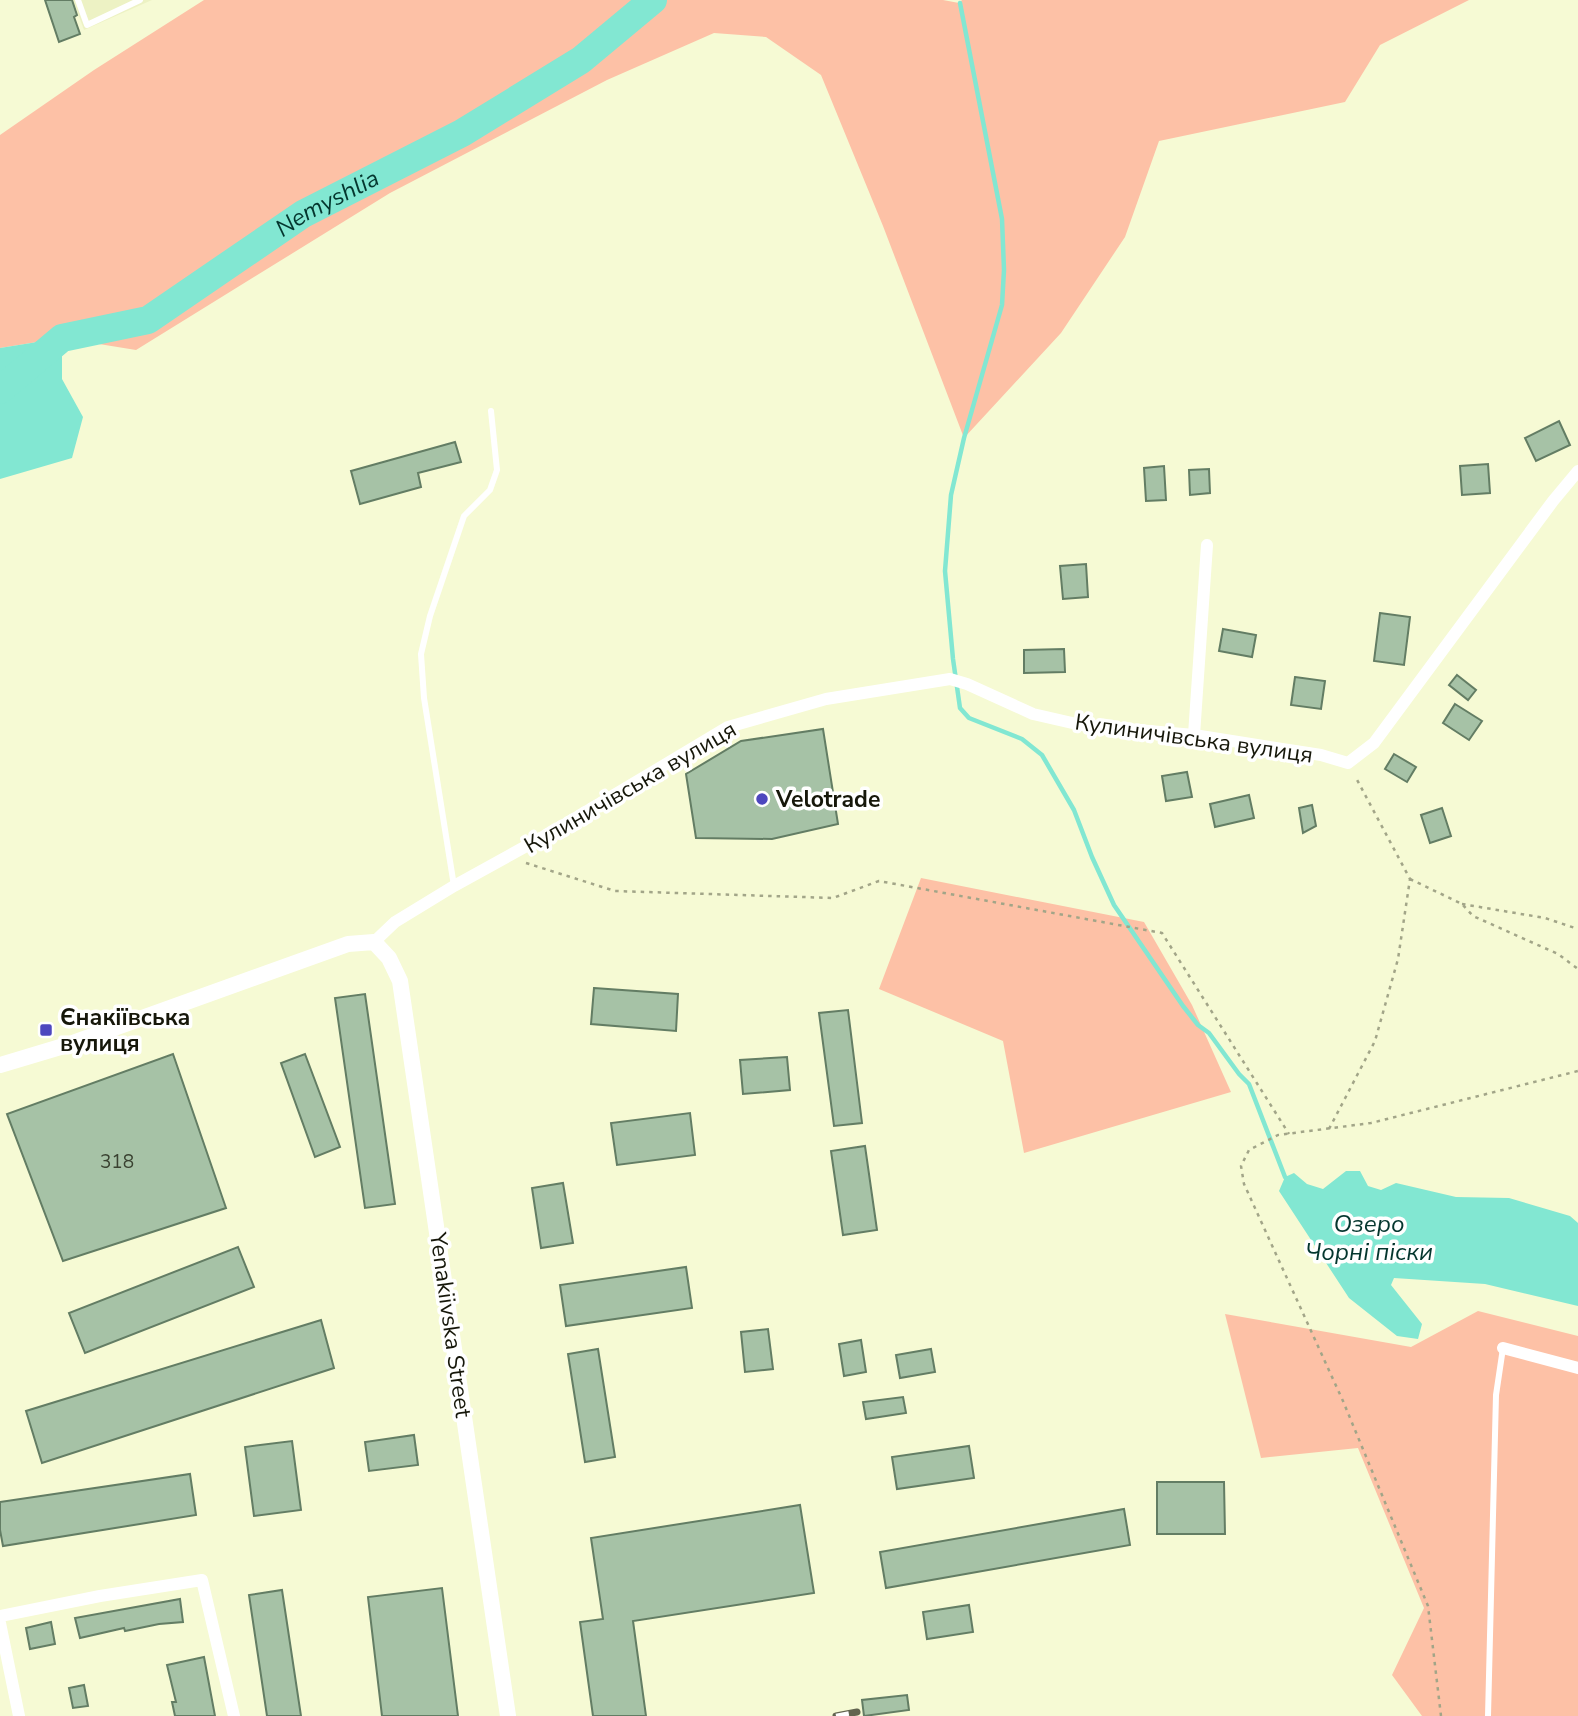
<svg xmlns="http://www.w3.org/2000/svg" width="1578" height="1716" font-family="'Nunito Sans',sans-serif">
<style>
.built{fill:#edf2c4}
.green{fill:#fdc1a6}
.water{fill:#82e7d2}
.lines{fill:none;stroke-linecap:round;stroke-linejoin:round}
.stream{stroke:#82e7d2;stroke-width:4.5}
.river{stroke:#82e7d2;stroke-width:28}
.building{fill:#a6c2a6;stroke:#637d64;stroke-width:2}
.path{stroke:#a2a588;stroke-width:2.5;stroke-dasharray:3.5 5;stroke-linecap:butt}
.service{stroke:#fff;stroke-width:6}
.minor{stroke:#fff;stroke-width:12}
.tertiary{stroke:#fff;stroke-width:16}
.rail-casing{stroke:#62644f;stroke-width:7}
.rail{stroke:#fff;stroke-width:4.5;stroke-dasharray:13;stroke-linecap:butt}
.poi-dot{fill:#4d47be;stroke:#fff;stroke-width:2.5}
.labels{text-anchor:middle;stroke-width:7;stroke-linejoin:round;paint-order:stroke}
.number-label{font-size:19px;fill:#3a4231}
.street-label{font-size:23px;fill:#16170a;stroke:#fff}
.poi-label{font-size:23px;font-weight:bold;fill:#16170a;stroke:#fff;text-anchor:start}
.water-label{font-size:24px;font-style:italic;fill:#04362e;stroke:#fff}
</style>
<rect width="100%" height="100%" fill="#f6fad4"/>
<polygon class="built" points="73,0 152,0 84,30"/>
<g class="green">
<polygon points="204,0 943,0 959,3 962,0 1469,0 1380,45 1345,102 1159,141 1125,237 1061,333 964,438 883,226 821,75 766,37 714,33 607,80 390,193 136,350 62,338 0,348 0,135 94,70"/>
<polygon points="921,878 1144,922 1192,1005 1231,1092 1024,1153 1003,1041 879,989"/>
<polygon points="1478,1311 1578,1336 1578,1716 1422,1716 1392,1675 1424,1608 1358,1448 1261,1458 1225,1314 1411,1347"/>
</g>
<g class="water">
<polygon points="62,338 62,379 83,417 72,458 0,479 0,348"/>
<polygon points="1346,1171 1360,1171 1368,1186 1381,1190 1396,1183 1456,1197 1509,1198 1570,1216 1578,1223 1578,1306 1485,1284 1394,1278 1391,1285 1422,1324 1418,1339 1397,1336 1349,1298 1279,1191 1285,1177 1294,1173 1307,1184 1323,1189"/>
</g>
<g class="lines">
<polyline class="stream" points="960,3 1002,219 1004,270 1002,305 964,438 951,495 945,571 953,659 960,708 969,718 1022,739 1042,755 1074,810 1092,857 1114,905 1183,1006 1198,1025 1209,1033 1239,1074 1249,1084 1285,1177"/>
<path class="river" id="s1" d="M0 390 62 338 148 320 303 214 462 133 581 60 653 0"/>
</g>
<g class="building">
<polygon points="45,0 72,0 77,15 74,17 80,34 59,42"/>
<polygon points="1559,421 1570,445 1536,461 1525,438"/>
<polygon points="455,442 461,462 418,473 421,487 360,504 351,471"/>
<polygon points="1488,464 1490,493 1462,495 1460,466"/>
<polygon points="1164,466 1166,500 1146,501 1144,468"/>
<polygon points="1209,469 1210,493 1190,495 1189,470"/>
<polygon points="1086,564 1088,597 1063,599 1060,566"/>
<polygon points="1380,613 1410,617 1404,665 1374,661"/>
<polygon points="1223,629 1256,635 1252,657 1219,651"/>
<polygon points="1064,649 1065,672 1024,673 1024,650"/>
<polygon points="1457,675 1476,690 1468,700 1449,685"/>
<polygon points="1295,677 1325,681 1321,709 1291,705"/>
<polygon points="1455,704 1482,721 1469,740 1443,723"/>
<polygon points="823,729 838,824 772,839 696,838 686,774 741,741"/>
<polygon points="1394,754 1416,767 1407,782 1385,769"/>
<polygon points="1187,772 1192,797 1166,801 1162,776"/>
<polygon points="1249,795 1254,818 1215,827 1210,804"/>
<polygon points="1312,805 1316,826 1303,833 1299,808"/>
<polygon points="1442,808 1451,836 1430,843 1421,815"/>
<polygon points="594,988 678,994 676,1031 591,1024"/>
<polygon points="365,994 395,1204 365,1208 335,998"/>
<polygon points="848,1010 862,1123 834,1126 819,1013"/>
<polygon points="173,1054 226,1208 63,1261 7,1114"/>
<polygon points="305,1054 340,1147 315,1157 281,1063"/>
<polygon points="787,1057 790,1090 743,1094 740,1060"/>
<polygon points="690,1113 695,1155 617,1165 611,1123"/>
<polygon points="865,1146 877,1230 843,1235 831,1151"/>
<polygon points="563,1183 573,1243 541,1248 532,1188"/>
<polygon points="238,1247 254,1287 85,1353 69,1313"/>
<polygon points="686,1267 692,1308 566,1326 560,1285"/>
<polygon points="321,1320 334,1368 42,1463 26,1411"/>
<polygon points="768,1329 773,1369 745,1372 741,1332"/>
<polygon points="861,1340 866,1372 844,1376 839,1344"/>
<polygon points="598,1349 615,1457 585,1462 568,1354"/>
<polygon points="931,1349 935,1372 900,1378 896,1355"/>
<polygon points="903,1397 906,1413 866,1419 863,1402"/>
<polygon points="414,1435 418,1465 369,1471 365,1442"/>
<polygon points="292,1441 301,1510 254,1516 245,1447"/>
<polygon points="969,1446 974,1478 897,1489 892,1457"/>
<polygon points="190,1474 196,1515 3,1546 0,1530 0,1502"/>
<polygon points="1157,1482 1224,1482 1225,1534 1157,1534"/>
<polygon points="800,1505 814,1593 633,1621 646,1716 593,1716 580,1622 603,1619 591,1538"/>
<polygon points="1124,1509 1130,1545 886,1588 880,1552"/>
<polygon points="442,1588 458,1716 382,1716 368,1597"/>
<polygon points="282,1590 301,1716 267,1716 249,1595"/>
<polygon points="180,1599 183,1622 159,1624 125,1631 124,1628 80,1638 75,1618"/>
<polygon points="969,1605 973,1632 927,1639 923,1612"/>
<polygon points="51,1622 55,1644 30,1649 26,1628"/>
<polygon points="204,1657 215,1716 175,1716 172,1702 176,1702 167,1665"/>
<polygon points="84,1685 88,1706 73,1708 69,1688"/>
<polygon points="907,1695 909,1710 864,1716 862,1700"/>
</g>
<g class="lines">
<g class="path">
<polyline points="526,863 615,891 833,898 879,881 1162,933 1289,1134"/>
<polyline points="1410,879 1462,904 1473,916 1558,954 1578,969"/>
<polyline points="1462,904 1545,918 1578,929"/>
<polyline points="1329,1129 1375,1041 1398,959 1410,879 1355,776"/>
<polyline points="1441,1716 1428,1606 1343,1401 1244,1184 1241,1166 1249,1150 1278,1135 1371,1123 1578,1071"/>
</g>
<g class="service">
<polyline points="78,0 87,25 140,0"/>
<polyline points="454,886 424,698 421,654 430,616 464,516 490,490 497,470 491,411"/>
<polyline points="1488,1716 1496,1395 1503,1348"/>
</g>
<g class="minor">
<polyline points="1194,735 1207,545"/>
<polyline points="374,942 395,922 454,886 559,828 728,727 826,699 950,679 967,684 1033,714 1081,725 1194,735 1321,755 1348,763 1374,743 1553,501 1578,471"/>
<polyline points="1503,1348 1578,1368"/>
<polyline points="0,1616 100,1596 202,1580 234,1716"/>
<polyline points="0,1623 19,1716"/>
</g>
<polyline class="tertiary" points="0,1065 67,1045 348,944 374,942 389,958 400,981 508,1716"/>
<defs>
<polyline id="rail" points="836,1716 857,1712"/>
</defs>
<use href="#rail" class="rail-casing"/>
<use href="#rail" class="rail"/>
</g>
<g class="poi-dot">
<circle cx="762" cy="799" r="7"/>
<rect x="39" y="1023" width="14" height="14" rx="3.5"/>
</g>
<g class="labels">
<g class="number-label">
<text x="117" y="1168">318</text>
</g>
<g class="street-label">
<text transform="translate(1194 738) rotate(8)" y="8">Кулиничівська вулиця</text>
<text transform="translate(630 787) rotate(-30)" y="8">Кулиничівська вулиця</text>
<text transform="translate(451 1325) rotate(82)" y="8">Yenakiivska Street</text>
</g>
<g class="poi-label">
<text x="776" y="807">Velotrade</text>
<text x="60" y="1025">Єнакіївська<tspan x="60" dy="26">вулиця</tspan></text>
</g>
<g class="water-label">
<text dy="8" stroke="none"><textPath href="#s1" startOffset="383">Nemyshlia</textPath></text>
<text x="1369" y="1232">Озеро<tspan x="1369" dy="28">Чорні піски</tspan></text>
</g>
</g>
</svg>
